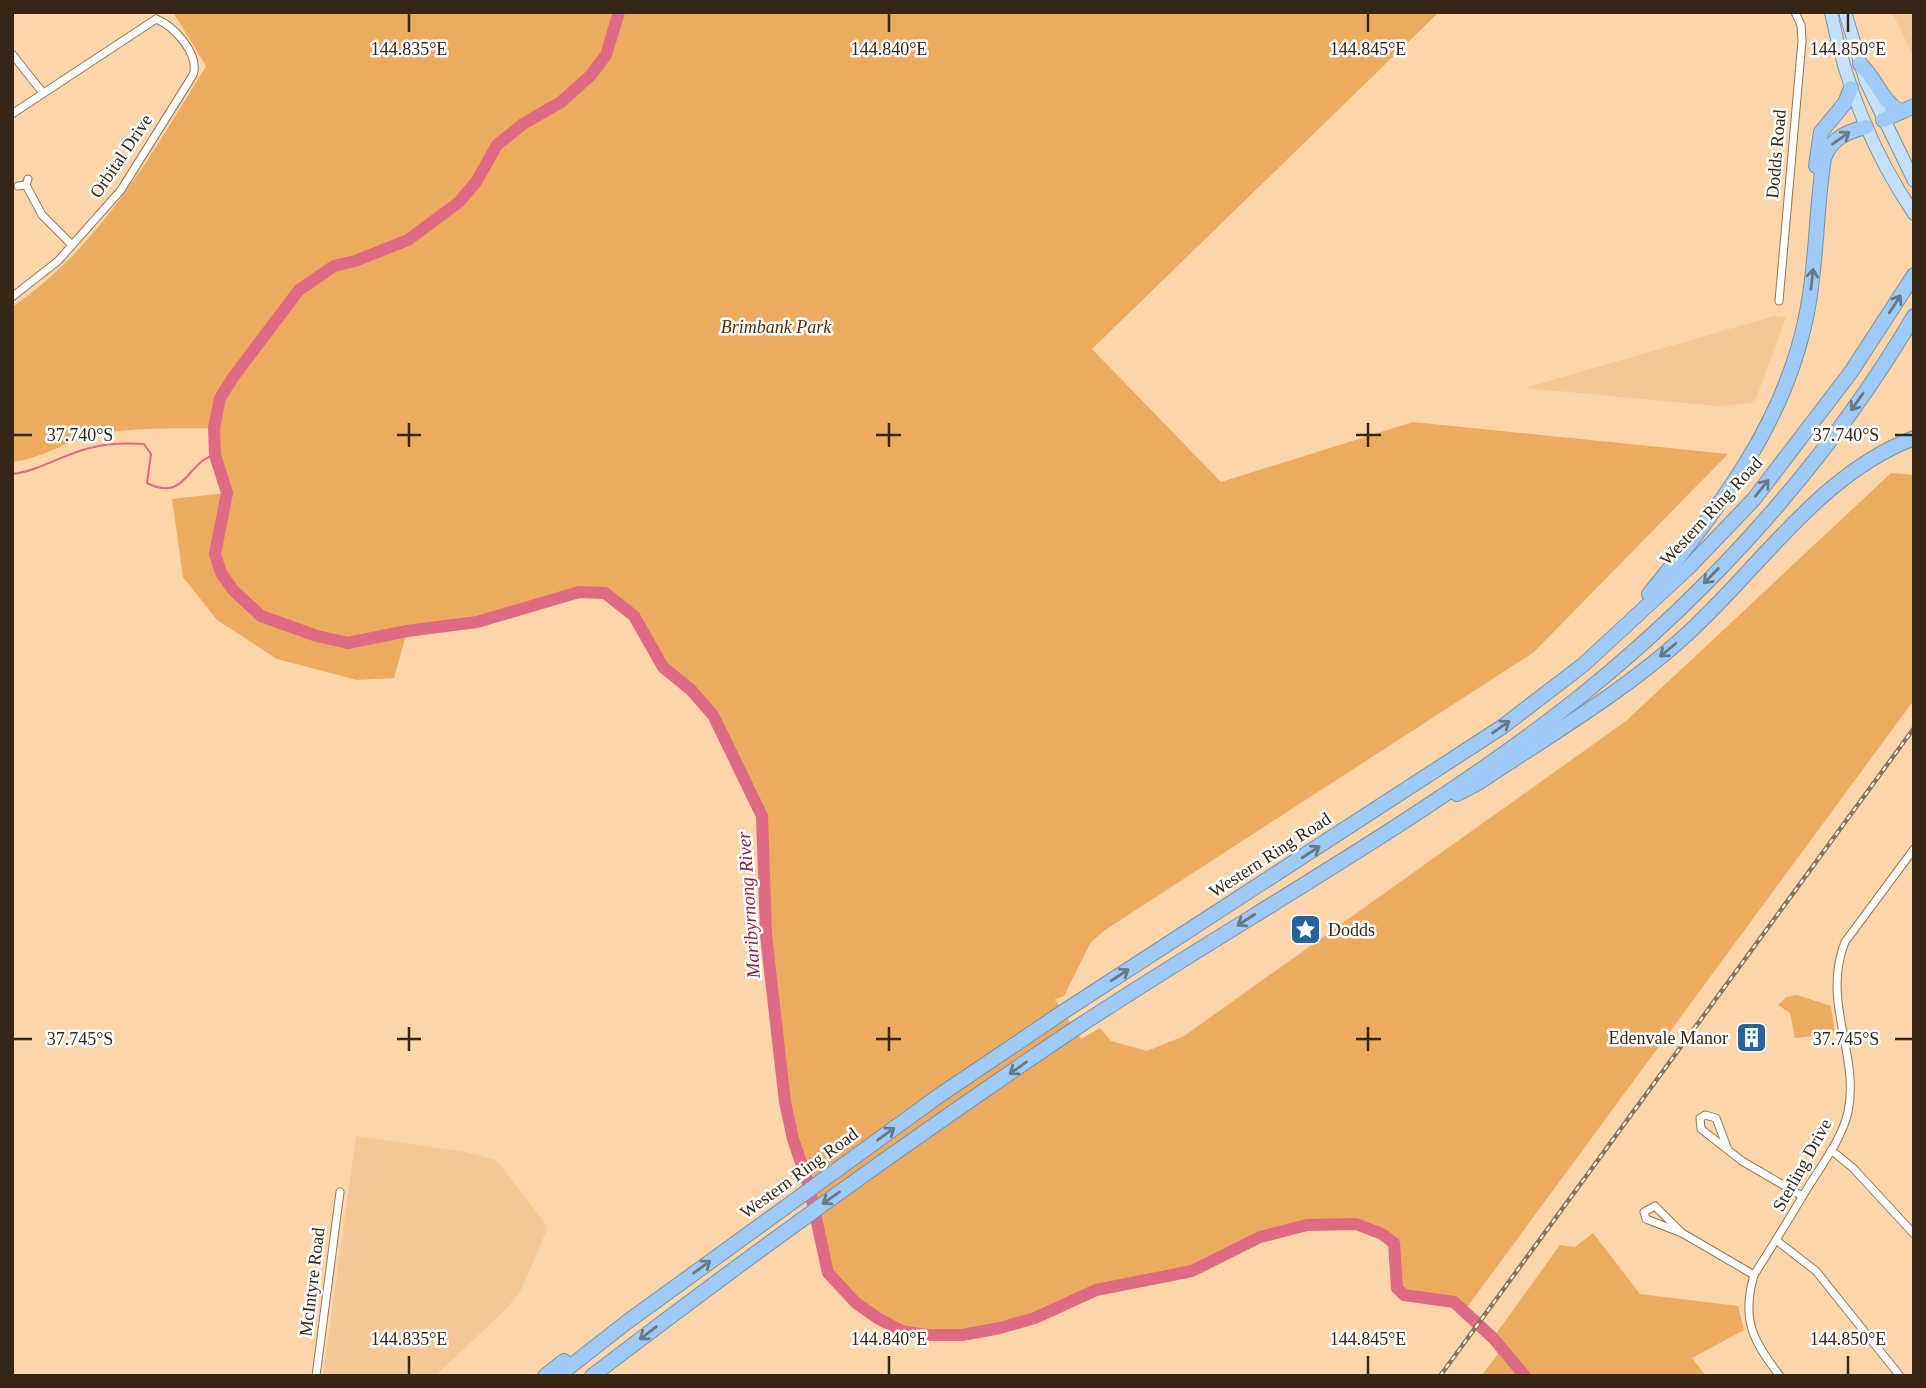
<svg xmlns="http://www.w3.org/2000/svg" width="1926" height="1388" font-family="'Times New Roman',serif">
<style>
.built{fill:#f5c898}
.green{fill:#edab60}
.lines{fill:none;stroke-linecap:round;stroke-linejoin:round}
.stream{stroke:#df6a84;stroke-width:2}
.river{stroke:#df6a84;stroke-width:12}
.street-casing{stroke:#9a764e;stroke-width:9}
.primary-casing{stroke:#7a91a7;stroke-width:14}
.highway-casing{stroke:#7a91a7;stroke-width:16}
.street{stroke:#fff;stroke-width:7}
.primary{stroke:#c5e0fa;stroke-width:12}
.highway{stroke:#9fcbf6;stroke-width:14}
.rail-casing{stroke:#8c7257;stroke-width:4.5}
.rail{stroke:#fefefe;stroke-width:2;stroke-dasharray:5;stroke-linecap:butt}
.oneway{stroke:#6a7886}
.ticks{fill:none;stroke:#352615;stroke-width:2.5}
.labels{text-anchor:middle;stroke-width:5;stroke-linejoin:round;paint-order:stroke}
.street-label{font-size:18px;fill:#352615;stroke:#fefefe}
.park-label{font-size:18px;font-style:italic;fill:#513106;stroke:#fefefe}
.poi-label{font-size:18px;fill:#352615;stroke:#fefefe;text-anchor:start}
.water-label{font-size:19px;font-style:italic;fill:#891f3f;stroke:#fefefe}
.ticks-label{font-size:18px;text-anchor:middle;fill:#352615;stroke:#fefefe;stroke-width:5;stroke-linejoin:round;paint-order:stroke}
</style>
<rect width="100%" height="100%" fill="#fdd5ab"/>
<g class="built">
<polygon points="1892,12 1914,12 1914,58 1908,45"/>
<polygon points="1774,316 1786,317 1756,399 1751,403 1718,406 1525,388"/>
<polygon points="356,1136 466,1152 496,1160 548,1227 520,1292 504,1311 435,1376 323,1376"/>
</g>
<g class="green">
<path d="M173 12H1439L1092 349 1221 482 1413 422 1728 454 1534 652 1105 930 1091 942 1064 996 1055 999 1081 1039 1100 1028 1111 1041 1147 1051 1184 1036 1626 721 1891 473 1914 475V700L1465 1310C1448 1297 1404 1302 1397 1288 1391 1276 1396 1256 1393 1243 1357 1215 1302 1219 1261 1236 1238 1246 1217 1263 1193 1271 1162 1281 1129 1280 1098 1290 1075 1297 1056 1309 1035 1318 967 1345 887 1345 837 1286 821 1268 816 1212 810 1187 805 1169 796 1152 792 1134 776 1070 770 1001 766 935 763 898 770 852 762 817 756 791 719 720 702 700 689 686 672 679 661 663 638 630 629 588 579 592L477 622 407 631 394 678 357 680 277 659 217 620 183 577 172 499 226 493 215 455 214 428C172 429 125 426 84 438 59 445 39 459 12 462V307C99 248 152 154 206 66Z"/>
<polygon points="1797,995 1831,1006 1835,1034 1795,1038 1790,1013 1778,1005 1786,997"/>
<polygon points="1593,1233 1640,1294 1738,1306 1744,1330 1692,1358 1706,1376 1481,1376 1502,1349 1493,1338 1560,1245 1575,1247"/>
</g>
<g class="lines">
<path class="stream" d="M12 474C40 471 63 454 90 448 108 443 126 443 144 444L151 454 147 483C186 503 187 461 215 455"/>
<polyline class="river" points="619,12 606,55 590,76 561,102 523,124 497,145 476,182 459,202 408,240 355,261 334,266 299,290 234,376 220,398 214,428 215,455 227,493 215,554 221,573 233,590 261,616 317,636 348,643 407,631 477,622 579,592 605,593 634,616 663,667 691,690 713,715 762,816 766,935 785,1102 793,1139 809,1186 828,1273 856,1303 879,1319 902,1331 924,1335 962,1335 1000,1328 1035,1318 1096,1290 1192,1271 1260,1237 1307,1225 1356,1224 1382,1234 1394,1243 1397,1288 1404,1295 1454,1302 1493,1338 1525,1376"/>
<defs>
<g id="street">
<polyline points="12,54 43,93"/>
<polyline points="12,114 156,19"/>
<polyline points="26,185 42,215 72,245"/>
<polyline points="18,186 26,185 28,179"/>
<path d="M12 297 58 261 121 190 193 75C200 54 174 26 156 19"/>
<polyline points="1779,301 1802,41 1801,25 1795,12"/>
<polyline points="1728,1150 1716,1118 1705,1115 1700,1118 1701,1129 1742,1161 1802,1196"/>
<polyline points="1831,1150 1853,1168 1914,1234"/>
<polyline points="1682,1233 1655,1206 1644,1212 1646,1219 1682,1233 1754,1275"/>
<polyline points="1776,1240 1816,1271 1900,1376"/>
<polyline points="316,1376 340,1192"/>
<path d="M1780 1376C1753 1341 1741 1320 1754 1275 1773 1245 1792 1214 1810 1184 1824 1162 1842 1138 1848 1112 1860 1054 1821 1002 1845 942L1914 849"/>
</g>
<g id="primary">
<path d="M1831 12C1845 84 1873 153 1914 214"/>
<polyline points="1845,12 1866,82 1914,181"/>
</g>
<g id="highway">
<path d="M1860 64C1876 78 1881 101 1901 112"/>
<polyline points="1883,120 1914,106"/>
<polyline points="1816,166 1821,132 1845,103 1851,88"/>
<path d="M1649 594C1720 507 1788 420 1808 307 1817 258 1816 208 1824 158 1832 138 1846 132 1866 127"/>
<path d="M1457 794 1478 783C1548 736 1624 692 1686 635 1760 568 1818 475 1914 438"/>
<polyline points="545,1376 564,1361"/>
<polyline points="558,1376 627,1322 940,1095 1063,1012 1502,727 1583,665 1689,567 1754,499 1851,372 1914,275"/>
<path d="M592 1376C749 1256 909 1140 1073 1030 1242 918 1423 821 1582 695 1712 590 1829 460 1914 316"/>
</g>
</defs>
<use href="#street" class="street-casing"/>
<use href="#primary" class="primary-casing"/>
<use href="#highway" class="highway-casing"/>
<use href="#street" class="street"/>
<use href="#primary" class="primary"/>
<use href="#highway" class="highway"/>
<defs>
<polyline id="rail" points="1440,1376 1914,728"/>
</defs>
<use href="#rail" class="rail-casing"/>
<use href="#rail" class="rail"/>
</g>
<defs><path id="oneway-shaft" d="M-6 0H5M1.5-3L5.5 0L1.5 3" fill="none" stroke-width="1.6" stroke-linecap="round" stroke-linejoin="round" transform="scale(1.75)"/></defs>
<g class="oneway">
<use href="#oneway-shaft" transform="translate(1841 138) rotate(-35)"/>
<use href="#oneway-shaft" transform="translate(1812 279) rotate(-84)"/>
<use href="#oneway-shaft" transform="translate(1895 304) rotate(-57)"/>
<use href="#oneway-shaft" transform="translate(1857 402) rotate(125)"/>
<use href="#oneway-shaft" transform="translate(1762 488) rotate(-51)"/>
<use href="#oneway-shaft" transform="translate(1711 576) rotate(134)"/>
<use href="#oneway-shaft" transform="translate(1668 650) rotate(140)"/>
<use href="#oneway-shaft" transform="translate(1501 727) rotate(-35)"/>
<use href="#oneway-shaft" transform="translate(1311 852) rotate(-33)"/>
<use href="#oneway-shaft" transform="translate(1246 920) rotate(147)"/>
<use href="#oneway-shaft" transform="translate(1120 975) rotate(-33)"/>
<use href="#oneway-shaft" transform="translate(1018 1068) rotate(145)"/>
<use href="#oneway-shaft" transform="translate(886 1134) rotate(-36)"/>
<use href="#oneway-shaft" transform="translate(831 1198) rotate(145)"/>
<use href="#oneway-shaft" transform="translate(702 1267) rotate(-36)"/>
<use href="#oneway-shaft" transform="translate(648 1333) rotate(143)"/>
</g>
<path class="ticks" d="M409 14V32M889 14V32M1368 14V32M1848 14V32M409 423V447M889 423V447M1368 423V447M14 435H32M397 435H421M876 435H901M1356 435H1381M1895 435H1912M409 1027V1051M889 1027V1051M1368 1027V1051M14 1039H32M397 1039H421M876 1039H901M1356 1039H1381M1895 1039H1912M409 1356V1374M889 1356V1374M1368 1356V1374M1848 1356V1374"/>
<defs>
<symbol id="sight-square" viewBox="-11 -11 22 22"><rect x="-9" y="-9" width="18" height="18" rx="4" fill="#25659b" stroke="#fefefe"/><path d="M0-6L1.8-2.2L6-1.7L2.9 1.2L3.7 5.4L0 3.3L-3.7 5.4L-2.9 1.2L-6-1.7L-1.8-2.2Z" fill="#fff"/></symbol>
<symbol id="building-square" viewBox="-11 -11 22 22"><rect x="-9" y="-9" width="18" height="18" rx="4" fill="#25659b" stroke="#fefefe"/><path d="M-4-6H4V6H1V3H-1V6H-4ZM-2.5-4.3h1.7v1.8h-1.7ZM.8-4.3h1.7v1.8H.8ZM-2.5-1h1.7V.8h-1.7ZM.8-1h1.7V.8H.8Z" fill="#fff"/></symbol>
</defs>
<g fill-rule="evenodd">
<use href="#sight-square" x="1288" y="912" width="35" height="35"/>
<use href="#building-square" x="1734" y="1020" width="35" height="35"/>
</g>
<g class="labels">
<g class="street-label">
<text transform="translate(1776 154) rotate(-85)" y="6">Dodds Road</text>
<text transform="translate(121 156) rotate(-56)" y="6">Orbital Drive</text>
<text transform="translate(1711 511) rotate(-47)" y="6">Western Ring Road</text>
<text transform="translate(1270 855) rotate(-33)" y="6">Western Ring Road</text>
<text transform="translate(1802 1165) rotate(-61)" y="6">Sterling Drive</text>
<text transform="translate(799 1173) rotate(-36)" y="6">Western Ring Road</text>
<text transform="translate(312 1282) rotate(-83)" y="6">McIntyre Road</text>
</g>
<g class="park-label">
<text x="776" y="333">Brimbank Park</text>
</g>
<g class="poi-label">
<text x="1328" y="936">Dodds</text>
<text x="1728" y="1044" text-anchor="end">Edenvale Manor</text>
</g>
<g class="water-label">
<text transform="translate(748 905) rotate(-94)" y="7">Maribyrnong River</text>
</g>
</g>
<g class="ticks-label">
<text x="409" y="55">144.835°E</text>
<text x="889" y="55">144.840°E</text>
<text x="1368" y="55">144.845°E</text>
<text x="1848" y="55">144.850°E</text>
<text x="80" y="441">37.740°S</text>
<text x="1846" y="441">37.740°S</text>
<text x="80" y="1045">37.745°S</text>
<text x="1846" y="1045">37.745°S</text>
<text x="409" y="1345">144.835°E</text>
<text x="889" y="1345">144.840°E</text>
<text x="1368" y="1345">144.845°E</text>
<text x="1848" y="1345">144.850°E</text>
</g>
<rect width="1926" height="1388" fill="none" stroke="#352615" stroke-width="28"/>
</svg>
